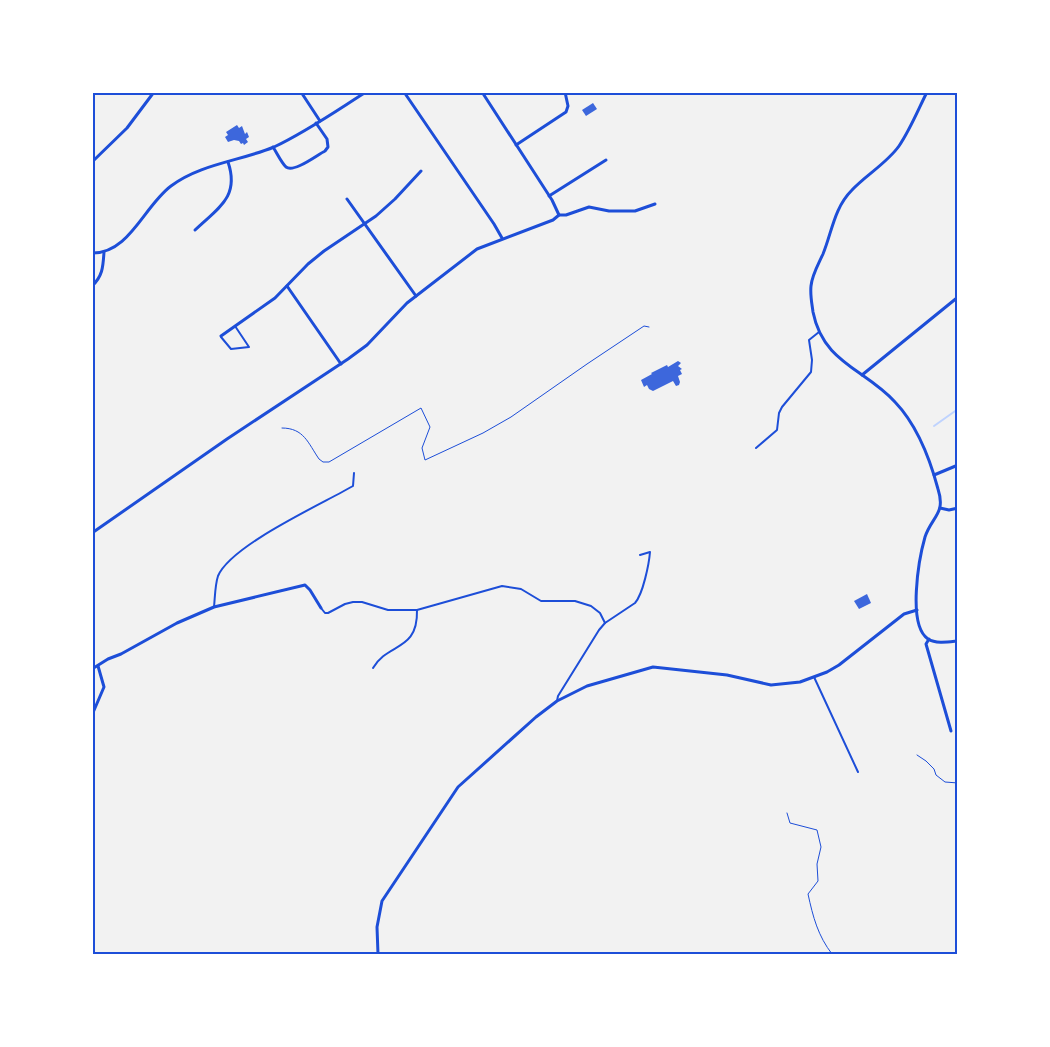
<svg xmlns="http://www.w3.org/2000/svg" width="1050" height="1047" font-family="'Golos Text',sans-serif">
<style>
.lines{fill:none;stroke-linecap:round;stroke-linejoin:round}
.stream{stroke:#bfd3fe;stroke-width:2}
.building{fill:#3d67dc}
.path{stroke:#1d4ed8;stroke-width:1}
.service{stroke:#1d4ed8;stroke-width:2}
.minor{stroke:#1d4ed8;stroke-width:3}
.neatline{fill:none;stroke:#1d4ed8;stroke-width:2}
</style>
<rect width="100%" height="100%" fill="#f2f2f2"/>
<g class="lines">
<polyline class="stream" points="934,426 958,409"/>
</g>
<g class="building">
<polygon points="593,103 597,109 586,116 582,110"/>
<polygon points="237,125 239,128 242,126 245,134 247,132 249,137 246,139 248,142 244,145 243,143 241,144 239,141 234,140 228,142 225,137 228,135 226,132"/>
<polygon points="678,361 681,363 678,366 682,369 680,370 682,374 678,376 680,382 679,385 676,386 673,381 653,391 649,389 647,385 644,387 641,380 652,374 651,373 667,365 668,367"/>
<polygon points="867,594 871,603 859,609 854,601"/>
</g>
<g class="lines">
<g class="path">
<path d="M282 428C304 428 308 443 319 459L323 462H329L421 408 430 427 422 448 425 460 483 433 511 417 587 364 644 326 649 327"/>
<polyline points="917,755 926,761 934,769 936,775 945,782 958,783"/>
<path d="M787 813 790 823 817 830 821 847 817 864 818 881 808 894C813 917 818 936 832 954"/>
</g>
<g class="service">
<polyline points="221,337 231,349 249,347 235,326"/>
<polyline points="756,448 777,430 779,413 782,407 811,372 812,360 809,340 819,332"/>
<path d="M214 607C215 597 215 585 218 576 231 545 322 504 353 486L354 473"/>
<path d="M321 608 325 613H328L345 604 353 602H362L388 610H417L502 586 521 589 541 601H575L591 606 600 613 605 623 635 603C643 594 649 564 650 552L640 555"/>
<path d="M373 668C388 642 418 652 417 610"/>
<polyline points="814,677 858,772"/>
<polyline points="557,701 558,696 599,630 605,623"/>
<polyline points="955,954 958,953"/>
</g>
<g class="minor">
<polyline points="301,92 320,121"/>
<polyline points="404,92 494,224 502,238"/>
<path d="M927 92C918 110 910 130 899 146 887 163 866 175 852 190 834 208 832 232 823 254 818 265 812 275 811 286 810 295 812 304 813 312 823 363 865 369 895 402 917 425 930 459 938 489 946 514 932 516 925 537 919 558 907 625 928 639 936 644 948 642 958 641"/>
<polyline points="516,145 566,112 568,106 565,92"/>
<path d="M273 147C277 153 281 162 286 167 294 173 317 155 325 151L328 147 327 139 316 123"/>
<polyline points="92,162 127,128 154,92"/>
<polyline points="549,196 606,160"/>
<polyline points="347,199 416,296"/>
<polyline points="559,215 566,215 589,207 609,211 635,211 655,204"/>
<path d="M195 230C218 208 240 197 228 162"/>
<path d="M92 253C129 254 144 206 171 186 200 164 240 161 274 147 306 132 336 111 366 92"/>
<path d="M92 286C103 276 103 266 104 252"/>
<polyline points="287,286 341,364"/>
<polyline points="221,336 275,298 308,264 324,251 376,216 395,199 421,171"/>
<polyline points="862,375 958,297"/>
<polyline points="934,475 958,465"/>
<polyline points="940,508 949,510 958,508"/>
<polyline points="92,533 227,439 348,359 367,345 407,303 477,249 553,220 559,215 552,200 482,92"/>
<polyline points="929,639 926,644 951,731"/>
<polyline points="92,669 108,659 121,654 177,623 214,607 305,585 310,590 321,608"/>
<polyline points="92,715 104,687 98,666"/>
<polyline points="378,954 377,927 382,901 458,787 536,717 557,701 587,686 653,667 727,675 771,685 800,682 827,672 839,665 904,614 917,610"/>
</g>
</g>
<rect width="1050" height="1047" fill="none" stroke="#ffffff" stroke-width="188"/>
<rect x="94" y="94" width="862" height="859" class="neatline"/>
</svg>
